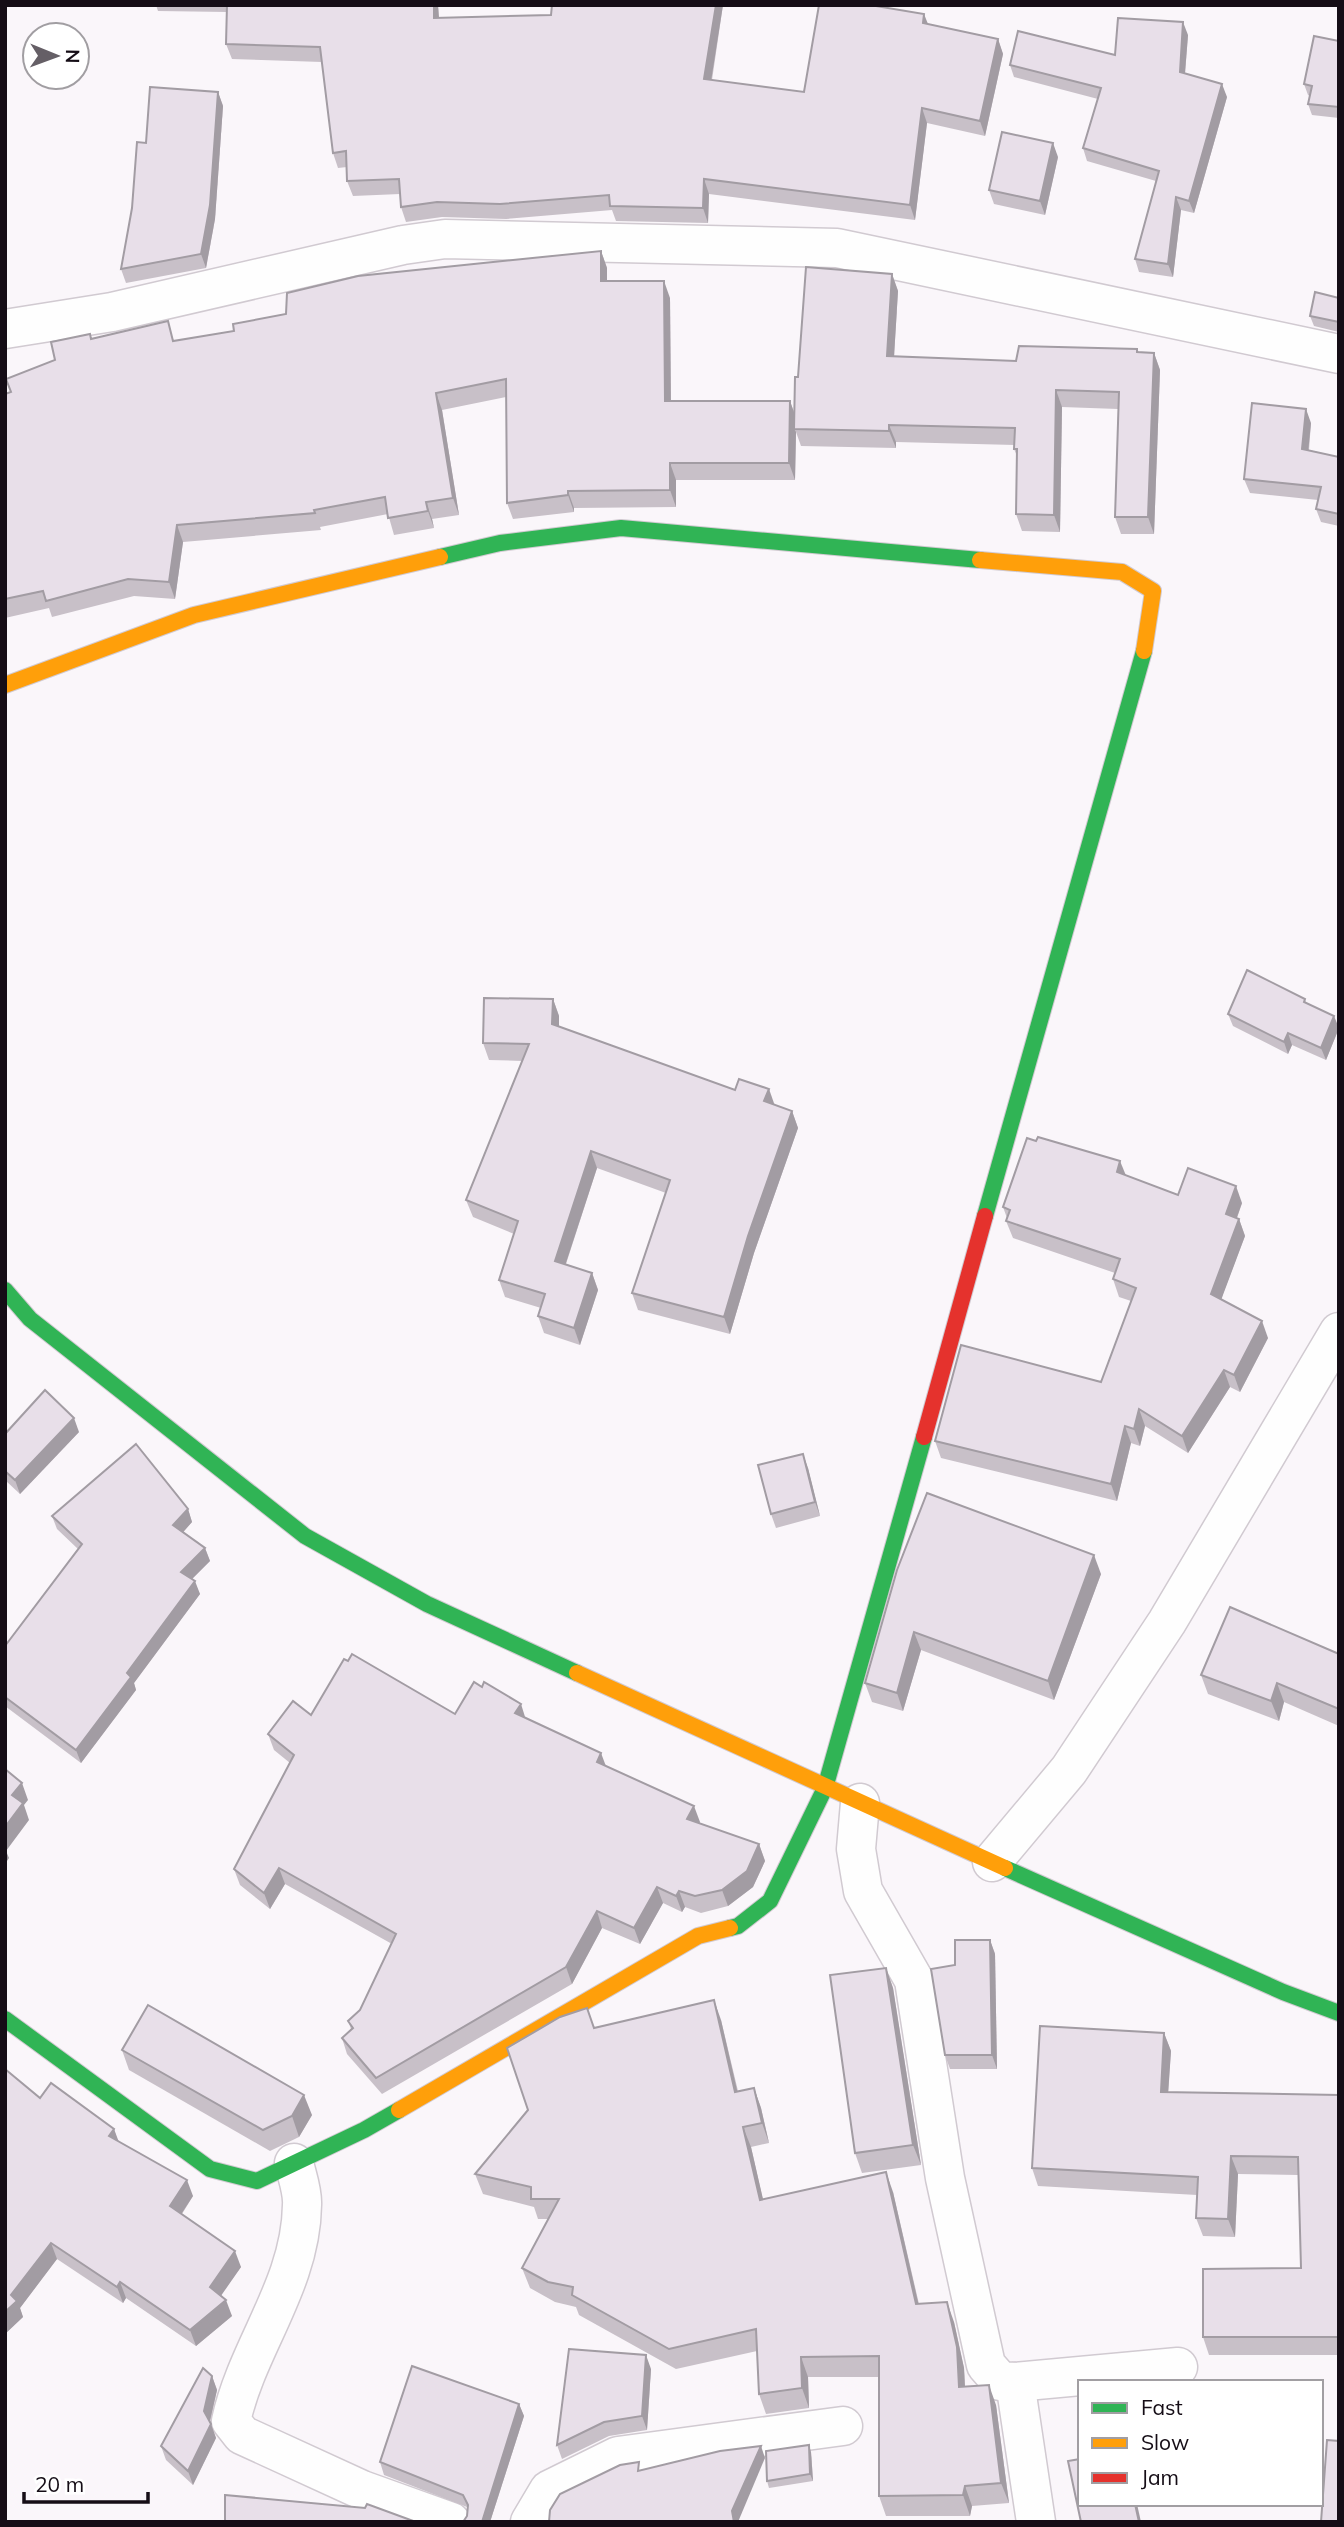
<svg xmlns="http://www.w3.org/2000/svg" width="1344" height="2527" font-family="Mulish,sans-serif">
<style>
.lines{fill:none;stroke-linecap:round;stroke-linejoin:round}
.street-casing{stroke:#d1cad1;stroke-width:41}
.fast-casing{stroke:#d1cad1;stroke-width:18}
.slow-casing{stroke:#d1cad1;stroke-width:18}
.jam-casing{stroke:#d1cad1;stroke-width:18}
.street{stroke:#fefefe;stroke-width:38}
.fast{stroke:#30b455;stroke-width:16}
.slow{stroke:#ff9f0a;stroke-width:16}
.jam{stroke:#e5322d;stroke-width:16}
.wall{fill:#c8c0c8}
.shaded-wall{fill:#a29ca3}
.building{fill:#e8dfe9;stroke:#a29ca3;stroke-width:2}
</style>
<rect width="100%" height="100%" fill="#faf6fa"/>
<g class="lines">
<defs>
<g id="street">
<polyline points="5,329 112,312 403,245 445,239 837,248 1339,354"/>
<polyline points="860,1803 856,1849 863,1891 914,1980 945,2178 986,2365 1000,2381 1015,2382 1178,2367"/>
<polyline points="992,1862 1069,1770 1167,1622 1339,1332"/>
<path d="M294 2163C297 2176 303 2192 302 2205 301 2285 247 2347 231 2421L242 2435 362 2490 451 2522"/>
<polyline points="1015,2382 1036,2522"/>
<polyline points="530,2522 549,2490 618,2456 843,2426"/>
</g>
<g id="fast">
<polyline points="440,557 500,543 621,528 980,560"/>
<polyline points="985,1216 1144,651"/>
<polyline points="5,1290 30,1319 305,1536 427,1604 577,1673"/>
<polyline points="1005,1868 1283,1992 1339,2013"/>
<polyline points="730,1928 738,1926 770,1901 825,1788 924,1437"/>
<polyline points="5,2019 210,2169 257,2181 364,2130 399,2110"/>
</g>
<g id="slow">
<polyline points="980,560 1122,572 1153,591 1144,651"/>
<polyline points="5,685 194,615 440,557"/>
<polyline points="577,1673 1005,1868"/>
<polyline points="399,2110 698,1936 730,1928"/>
</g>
<polyline id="jam" points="924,1437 985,1216"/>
</defs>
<use href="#street" class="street-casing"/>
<use href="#fast" class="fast-casing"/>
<use href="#slow" class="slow-casing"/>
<use href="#jam" class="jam-casing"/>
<use href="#street" class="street"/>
<use href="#fast" class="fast"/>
<use href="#slow" class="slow"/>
<use href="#jam" class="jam"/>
</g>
<g class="wall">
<polygon points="156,5 438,5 439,18 551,15 723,5 712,80 804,92 928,24 998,39 1003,54 985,136 927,123 915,220 709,194 708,223 616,221 612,210 506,219 442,217 406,222 401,207 400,194 353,196 347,181 347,167 338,168 333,153 322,62 232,59 226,44 227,12 158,11"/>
<polygon points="1188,35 1185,74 1227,97 1194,213 1181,210 1173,277 1139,272 1135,259 1156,181 1087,161 1083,148 1098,99 1014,77 1010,65 1115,55"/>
<polygon points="1339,41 1339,118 1312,115 1308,104 1310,96 1308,95 1304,84"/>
<polygon points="218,92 223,106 215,219 206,268 126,283 121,269 146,143"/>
<polygon points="1058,157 1045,215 994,204 989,190"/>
<polygon points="601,251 607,268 607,281 670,298 671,401 790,401 795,415 798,377 892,274 898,291 894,357 1016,361 1137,349 1139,352 1154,353 1160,370 1154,534 1121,534 1115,517 1118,409 1062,407 1060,532 1022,531 1016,514 1017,456 1014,449 1015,445 896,442 896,448 801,446 796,432 795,480 676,480 676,507 574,508 574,512 513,519 507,503 506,397 442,410 459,515 432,519 434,528 394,535 388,514 320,527 321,530 183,542 175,599 134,596 52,617 49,608 5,618 5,394 10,392 90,334 92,339 175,341 234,331 286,314"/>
<polygon points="1339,298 1339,332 1314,326 1310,316"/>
<polygon points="1311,423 1309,450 1339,457 1339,526 1321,522 1316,509 1318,500 1250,493 1244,479"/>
<polygon points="553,999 559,1016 559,1027 792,1111 798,1128 754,1253 730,1334 638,1310 632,1293 666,1193 597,1168 566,1264 592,1273 598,1290 580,1345 544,1333 538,1316 541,1308 505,1297 499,1280 514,1234 473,1217 466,1200 523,1061 489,1060 483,1043"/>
<polygon points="1305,999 1306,1004 1339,1028 1326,1060 1292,1045 1288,1054 1233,1026 1228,1014"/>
<polygon points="1125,1175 1178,1195 1242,1203 1237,1218 1239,1219 1245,1236 1221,1299 1268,1338 1240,1392 1230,1387 1188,1453 1145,1426 1140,1446 1131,1443 1117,1501 941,1458 935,1441 1101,1382 1131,1301 1119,1297 1113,1279 1115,1273 1013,1238 1006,1221 1007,1218 1003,1207"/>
<polygon points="79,1432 20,1494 5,1480 5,1434"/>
<polygon points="808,1468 820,1516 776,1528 771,1514"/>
<polygon points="188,1509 192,1522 183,1532 205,1548 210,1561 192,1579 200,1594 134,1683 136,1690 81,1763 5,1706 5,1646 78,1549 57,1529 52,1516"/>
<polygon points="897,1570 1101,1574 1054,1700 921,1650 903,1711 872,1702 865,1683"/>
<polygon points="1339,1654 1339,1726 1284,1702 1279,1721 1208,1694 1201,1675"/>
<polygon points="348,1661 455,1714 526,1718 700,1822 699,1823 759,1844 765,1861 753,1887 728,1906 701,1913 685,1907 682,1912 663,1903 640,1944 602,1928 572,1984 382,2094 347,2054 342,2038 351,2029 348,2021 360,2010 392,1944 285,1884 270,1909 240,1885 234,1869 290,1763 274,1750 268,1734 311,1715"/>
<polygon points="990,1940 995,1954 997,2069 950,2069 945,2055 955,1965"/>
<polygon points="886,1968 893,1988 921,2165 862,2173 855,2153"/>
<polygon points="721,2020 738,2091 754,2088 761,2108 769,2143 751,2147 763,2200 893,2192 919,2304 954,2322 964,2368 965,2387 996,2405 1009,2503 972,2506 970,2516 886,2516 879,2496 879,2377 808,2377 809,2408 766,2414 759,2394 757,2351 676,2369 579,2315 576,2307 555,2302 530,2288 522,2268 549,2219 538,2219 534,2207 483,2194 475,2174 594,2028"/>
<polygon points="1164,2033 1171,2051 1168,2092 1339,2095 1339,2355 1209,2355 1203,2337 1301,2268 1298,2175 1238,2174 1235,2237 1203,2236 1196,2218 1197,2195 1038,2186 1032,2168"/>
<polygon points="122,2050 312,2115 299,2137 270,2151 129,2070"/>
<polygon points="40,2098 114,2129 118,2142 193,2196 182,2214 241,2267 220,2296 232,2316 196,2346 126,2298 123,2303 57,2259 20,2308 23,2317 5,2334"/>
<polygon points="651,2369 647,2430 609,2436 562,2459 557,2445"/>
<polygon points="212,2376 217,2390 210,2422 216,2438 193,2485 166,2460 161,2446"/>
<polygon points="519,2404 524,2416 490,2522 463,2522 467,2516 467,2507 384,2475 380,2462"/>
<polygon points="811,2452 813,2481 769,2488 767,2481"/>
</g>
<g class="shaded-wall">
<polygon points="434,5 438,5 440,33 434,18"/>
<polygon points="716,5 723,5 709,94 704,79"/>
<polygon points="924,14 930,29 923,23"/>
<polygon points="1183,22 1188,35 1184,85 1180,72"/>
<polygon points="998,39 1003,54 985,136 980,121"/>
<polygon points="1222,84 1227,97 1194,213 1189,201"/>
<polygon points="218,92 223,106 215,219 206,268 201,254"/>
<polygon points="922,108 927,123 915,220 910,205"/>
<polygon points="1053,143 1058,157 1045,215 1040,201"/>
<polygon points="704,179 709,194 708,223 703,208"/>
<polygon points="1176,197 1181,210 1173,277 1168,264"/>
<polygon points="601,251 607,268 607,298 601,281"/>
<polygon points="892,274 898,291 893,373 887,356"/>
<polygon points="664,281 670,298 671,417 665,401"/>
<polygon points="1154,353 1160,370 1154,534 1148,517"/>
<polygon points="1056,390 1062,407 1060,532 1054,515"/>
<polygon points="436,393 442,410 459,515 453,498"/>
<polygon points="790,401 796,418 794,429 796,432 795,480 789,463"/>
<polygon points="1306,409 1311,423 1307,463 1302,449"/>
<polygon points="889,425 896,442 896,448 889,431"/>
<polygon points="670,463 676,480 676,507 670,490"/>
<polygon points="568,491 574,508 574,512 568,495"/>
<polygon points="426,502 432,519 434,528 428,511"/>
<polygon points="177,525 183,542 175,599 169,582"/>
<polygon points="553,999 559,1016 559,1041 552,1024"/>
<polygon points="1334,1016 1339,1028 1326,1060 1321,1048"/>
<polygon points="1288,1033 1292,1045 1288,1054 1284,1042"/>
<polygon points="769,1089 775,1106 764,1101"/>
<polygon points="792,1111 798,1128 754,1253 730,1334 724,1317 748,1236"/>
<polygon points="591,1151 597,1168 561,1278 555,1261"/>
<polygon points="1120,1161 1127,1178 1117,1172"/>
<polygon points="1236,1186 1242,1203 1232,1231 1226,1214"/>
<polygon points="1239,1219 1245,1236 1217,1311 1211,1294"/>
<polygon points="592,1273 598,1290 580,1345 574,1328"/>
<polygon points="1262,1321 1268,1338 1240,1392 1234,1375"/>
<polygon points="1224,1370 1230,1387 1188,1453 1182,1436"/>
<polygon points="1139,1409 1145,1426 1140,1446 1134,1429"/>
<polygon points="74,1418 79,1432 20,1494 15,1480"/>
<polygon points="1125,1426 1131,1443 1117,1501 1111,1484"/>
<polygon points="803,1454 808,1468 820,1516 815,1502"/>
<polygon points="188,1509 192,1522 178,1538 173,1525"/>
<polygon points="205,1548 210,1561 186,1585 181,1572"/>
<polygon points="1094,1555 1101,1574 1054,1700 1048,1681"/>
<polygon points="195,1581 200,1594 134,1683 136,1690 81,1763 76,1750 127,1673"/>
<polygon points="914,1632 921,1650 903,1711 897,1693"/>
<polygon points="1277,1683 1284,1702 1279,1721 1271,1701"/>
<polygon points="521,1704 526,1720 515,1713"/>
<polygon points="601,1753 607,1769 597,1762"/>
<polygon points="22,1783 28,1800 24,1805 29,1820 6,1851 9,1858 5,1864 5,1827 12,1795"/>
<polygon points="694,1806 700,1822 693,1836 687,1819"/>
<polygon points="759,1844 765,1861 753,1887 728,1906 722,1890"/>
<polygon points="279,1868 285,1884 270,1909 264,1893"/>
<polygon points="657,1887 663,1903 640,1944 634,1928"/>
<polygon points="679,1891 685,1907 682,1912 676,1896"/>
<polygon points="597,1911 602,1928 572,1984 566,1967"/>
<polygon points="990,1940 995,1954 997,2069 992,2055"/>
<polygon points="886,1968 893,1988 921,2165 913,2145"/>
<polygon points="714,2000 721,2020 742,2112 735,2092"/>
<polygon points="1164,2033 1171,2051 1167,2110 1161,2092"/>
<polygon points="754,2088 761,2108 769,2143 762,2123"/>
<polygon points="304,2095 312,2115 299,2137 292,2116"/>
<polygon points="743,2127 751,2147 768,2221 760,2200"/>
<polygon points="114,2129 120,2145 109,2136"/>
<polygon points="1231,2156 1238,2174 1235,2237 1228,2219"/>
<polygon points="886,2172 893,2192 923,2324 916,2304"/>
<polygon points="187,2180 193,2196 176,2222 170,2206"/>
<polygon points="51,2243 57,2259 20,2308 23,2317 5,2334 5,2312 11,2295"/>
<polygon points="235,2251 241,2267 216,2303 210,2287"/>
<polygon points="120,2282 126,2298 123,2303 117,2287"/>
<polygon points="226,2300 232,2316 196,2346 190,2330"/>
<polygon points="947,2302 954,2322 964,2368 966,2407 959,2387"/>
<polygon points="646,2355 651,2369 647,2430 642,2416"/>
<polygon points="801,2357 808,2377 809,2408 802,2388"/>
<polygon points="212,2376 217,2390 209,2425 204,2411"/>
<polygon points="989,2385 996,2405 1009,2503 1001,2483"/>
<polygon points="519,2404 524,2416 490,2522 482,2522"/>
<polygon points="211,2424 216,2438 193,2485 188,2471"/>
<polygon points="809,2445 811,2452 813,2481 810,2474"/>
<polygon points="761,2446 765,2458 738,2522 734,2522 732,2511"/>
<polygon points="965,2486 972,2506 970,2516 963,2495"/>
<polygon points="1135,2504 1137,2504 1141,2522 1139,2522"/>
</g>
<g class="building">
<polygon points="227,5 434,5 434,18 551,15 552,5 716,5 704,79 804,92 819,5 870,5 924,14 923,23 998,39 980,121 922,108 910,205 704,179 703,208 610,206 609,195 500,204 437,202 401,207 399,179 347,181 346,151 333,153 320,47 226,44"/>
<polygon points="1118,18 1183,22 1180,72 1222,84 1189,201 1176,197 1168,264 1135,259 1159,171 1083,148 1101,88 1010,65 1018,31 1115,55"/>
<polygon points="1314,36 1339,41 1339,107 1308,104 1312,86 1304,84"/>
<polygon points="150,87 218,92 210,205 201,254 121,269 132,208 137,142 146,143"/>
<polygon points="1002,132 1053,143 1040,201 989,190"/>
<polygon points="601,251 601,281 664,281 665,401 790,401 789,463 670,463 670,490 568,491 568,495 507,503 506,379 436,393 453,498 426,502 428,511 388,518 385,497 314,510 315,513 177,525 169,582 128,579 46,601 43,591 5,599 5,394 11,392 6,379 55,360 51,342 90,334 91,339 168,321 173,341 234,331 233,324 286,314 287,293 358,276"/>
<polygon points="806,267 892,274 887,356 1016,361 1019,346 1137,349 1137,352 1154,353 1148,517 1115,517 1119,392 1056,390 1054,515 1016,514 1017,449 1014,449 1015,428 889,425 889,431 794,429 795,377 798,377"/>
<polygon points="1315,292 1339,298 1339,322 1310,316"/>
<polygon points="1252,403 1306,409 1302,449 1339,457 1339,514 1316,509 1321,487 1244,479"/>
<polygon points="1247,970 1305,999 1304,1002 1334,1016 1321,1048 1288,1033 1284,1042 1228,1014"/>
<polygon points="484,998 553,999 552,1024 735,1090 739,1079 769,1089 764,1101 792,1111 748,1236 724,1317 632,1293 670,1180 591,1151 555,1261 592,1273 574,1328 538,1316 545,1294 499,1280 518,1221 466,1200 529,1044 483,1043"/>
<polygon points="1038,1137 1120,1161 1117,1172 1178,1195 1188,1168 1236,1186 1226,1214 1239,1219 1211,1294 1262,1321 1234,1375 1224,1370 1182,1436 1139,1409 1134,1429 1125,1426 1111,1484 935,1441 961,1345 1101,1382 1136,1288 1113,1279 1120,1259 1006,1221 1010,1210 1003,1207 1027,1138 1036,1141"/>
<polygon points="45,1390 74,1418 15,1480 5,1471 5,1434"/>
<polygon points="136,1444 188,1509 173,1525 205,1548 181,1572 195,1581 127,1673 131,1677 76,1750 5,1697 5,1646 82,1544 52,1516"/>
<polygon points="803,1454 815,1502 771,1514 758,1465"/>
<polygon points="927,1493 1094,1555 1048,1681 914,1632 897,1693 865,1683 897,1570"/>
<polygon points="1230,1607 1339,1654 1339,1709 1277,1683 1271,1701 1201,1675"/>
<polygon points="352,1654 455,1714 474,1682 482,1687 484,1682 521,1704 515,1713 601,1753 597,1762 694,1806 687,1819 759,1844 747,1871 722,1890 695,1896 679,1891 676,1896 657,1887 634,1928 597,1911 566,1967 376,2078 342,2038 353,2028 348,2021 360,2010 396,1934 279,1868 264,1893 234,1869 294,1755 268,1734 293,1701 311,1715 344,1659 348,1661"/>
<polygon points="5,1769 22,1783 12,1795 23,1803 5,1827"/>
<polygon points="955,1940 990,1940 992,2055 945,2055 931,1969 955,1965"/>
<polygon points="886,1968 913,2145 855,2153 830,1975"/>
<polygon points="714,2000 735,2092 754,2088 762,2123 743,2127 760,2200 886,2172 916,2304 947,2302 957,2347 959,2387 989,2385 1001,2483 965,2486 963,2495 879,2496 879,2356 801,2357 802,2388 759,2394 756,2329 669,2349 572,2295 573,2287 548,2282 522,2268 559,2199 531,2199 531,2187 475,2174 528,2110 507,2048 560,2017 587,2008 594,2028"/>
<polygon points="148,2005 304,2095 292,2116 263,2130 122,2050"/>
<polygon points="1040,2026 1164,2033 1161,2092 1339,2095 1339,2337 1203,2337 1203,2269 1301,2268 1298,2157 1231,2156 1228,2219 1196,2218 1198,2177 1032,2168"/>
<polygon points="5,2069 40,2098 51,2083 114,2129 109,2136 187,2180 170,2206 235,2251 210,2287 226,2300 190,2330 120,2282 117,2287 51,2243 11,2295 17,2301 5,2312"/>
<polygon points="569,2349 646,2355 642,2416 604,2422 557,2445"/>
<polygon points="412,2366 519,2404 482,2522 463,2522 467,2516 468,2505 463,2495 380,2462"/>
<polygon points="203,2368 212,2376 204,2411 211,2424 188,2471 161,2446"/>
<polygon points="1327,2440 1339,2441 1339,2522 1321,2522"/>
<polygon points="809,2445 810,2474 767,2481 766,2451"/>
<polygon points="761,2446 732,2511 734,2522 549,2522 550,2510 560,2494 620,2465 639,2462 638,2471 720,2451"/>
<polygon points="1080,2459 1080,2504 1135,2504 1139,2522 1081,2522 1068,2461"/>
<polygon points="225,2495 365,2508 367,2504 416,2522 225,2522"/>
</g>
<rect width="1344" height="2527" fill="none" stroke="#150d16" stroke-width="14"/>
<rect x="1078" y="2380" width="245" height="126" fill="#ffffff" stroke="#a19ea2" stroke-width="2"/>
<rect x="1092" y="2403" width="35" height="10" fill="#30b455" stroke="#a19ea2" stroke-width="2"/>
<text x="1141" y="2415" font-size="21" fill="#150d16">Fast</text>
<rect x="1092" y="2438" width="35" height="10" fill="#ff9f0a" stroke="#a19ea2" stroke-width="2"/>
<text x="1141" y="2450" font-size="21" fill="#150d16">Slow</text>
<rect x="1092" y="2473" width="35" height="10" fill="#e5322d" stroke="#a19ea2" stroke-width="2"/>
<text x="1141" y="2485" font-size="21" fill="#150d16">Jam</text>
<g transform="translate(56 56) rotate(91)"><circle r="33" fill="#ffffff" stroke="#a19ea2" stroke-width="2"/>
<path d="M0-5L12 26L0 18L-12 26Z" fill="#655f66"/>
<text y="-10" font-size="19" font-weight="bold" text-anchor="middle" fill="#150d16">N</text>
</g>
<path d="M24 2492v10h124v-10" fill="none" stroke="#150d16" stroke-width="3.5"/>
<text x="35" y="2492" font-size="21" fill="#150d16" stroke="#ffffff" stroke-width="5" paint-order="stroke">20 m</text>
</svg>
